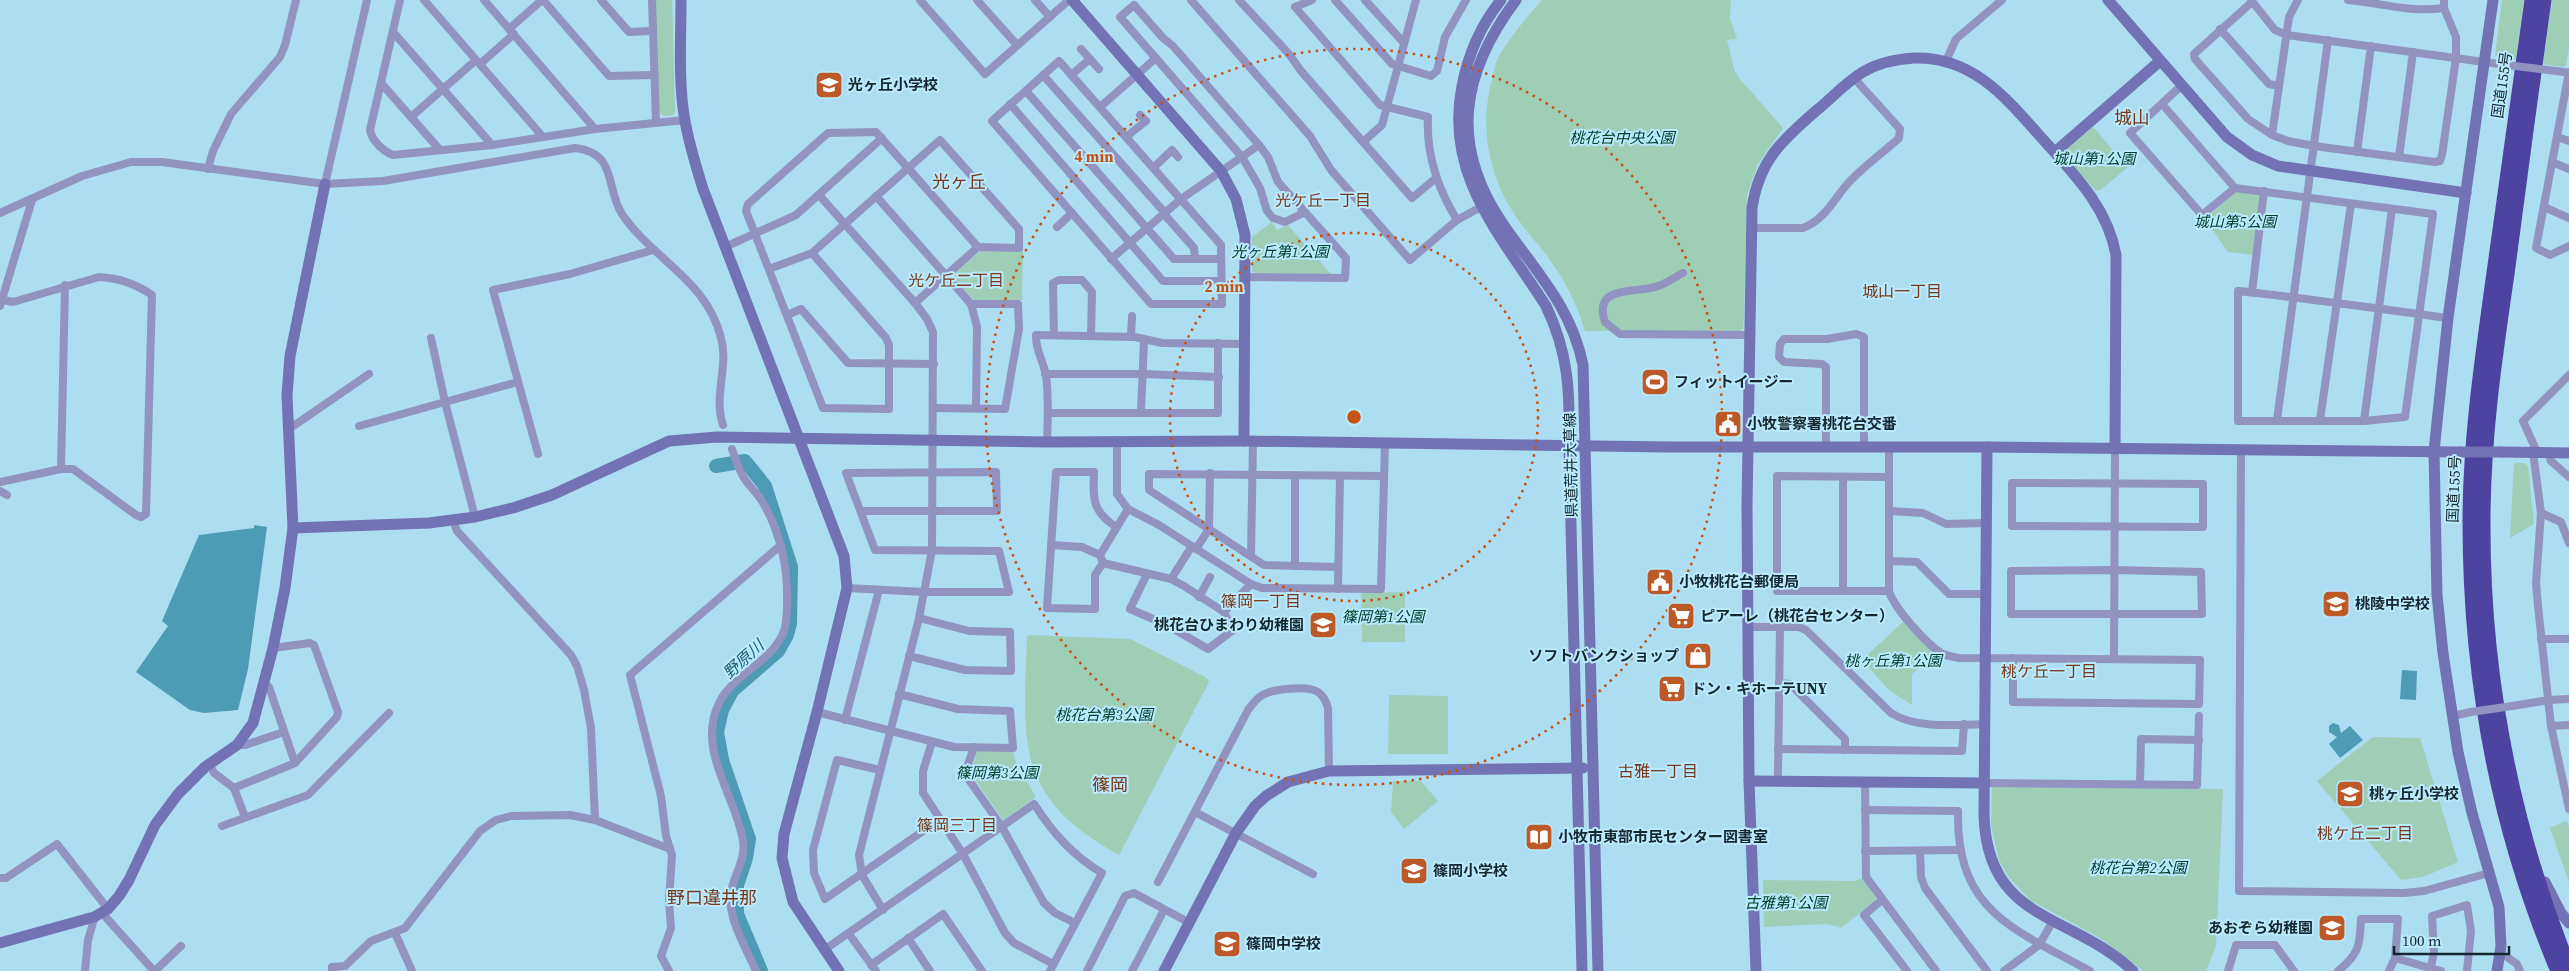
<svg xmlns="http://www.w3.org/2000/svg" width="2569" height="971" font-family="'Source Serif 4','Noto Sans JP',serif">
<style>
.green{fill:#9fceb7}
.water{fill:#4e9bb6}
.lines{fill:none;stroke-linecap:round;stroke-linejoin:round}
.river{stroke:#4e9bb6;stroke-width:14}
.street{stroke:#9293c0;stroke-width:8}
.secondary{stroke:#7372b4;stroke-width:11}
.highway{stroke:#4d43a1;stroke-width:15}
.street-bridge{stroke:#9293c0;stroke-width:8}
.secondary-bridge{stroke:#7372b4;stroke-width:11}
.ring{fill:none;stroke:#c85211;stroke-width:2.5;stroke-dasharray:2.5 5}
.labels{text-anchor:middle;stroke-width:4;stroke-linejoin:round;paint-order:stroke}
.poi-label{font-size:15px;font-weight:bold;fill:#152830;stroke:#b9eafe;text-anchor:start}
.street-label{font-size:15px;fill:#152830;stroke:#b9eafe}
.park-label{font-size:15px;font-style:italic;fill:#01402b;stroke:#b9eafe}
.neighbourhood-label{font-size:16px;fill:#7a391b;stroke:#b9eafe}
.water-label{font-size:16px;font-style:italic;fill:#1f5d71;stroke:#b9eafe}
.quarter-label{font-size:18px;fill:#7a391b;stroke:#b9eafe}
.centre{fill:#c85211;stroke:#b9eafe;stroke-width:2.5}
.ring-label{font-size:15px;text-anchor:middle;font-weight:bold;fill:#c85211;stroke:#b9eafe;stroke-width:4;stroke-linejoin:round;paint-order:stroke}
</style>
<rect width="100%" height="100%" fill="#acddf0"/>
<g class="green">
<polygon points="655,0 672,0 675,113 673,115 663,116 659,112"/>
<path d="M1542 0H1731L1730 19 1737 39 1727 40 1734 69 1739 78 1783 128 1758 164 1747 195 1744 314 1743 329 1740 331H1585C1578 307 1567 284 1552 263 1542 247 1528 234 1517 218 1489 178 1479 127 1492 80 1494 73 1495 64 1498 58 1510 37 1526 18 1542 0Z"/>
<polygon points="2502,0 2524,0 2516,60 2498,58 2495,55"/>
<polygon points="2552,0 2569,0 2569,47 2566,65 2563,67 2543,64"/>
<polygon points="2093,127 2128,167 2099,191 2095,190 2065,156 2066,150"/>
<polygon points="2236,192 2261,193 2253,255 2228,252 2205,219"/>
<polygon points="1272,222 1277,230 1288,225 1332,275 1255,273 1252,271 1252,237"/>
<polygon points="982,250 1023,251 1022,300 974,300 952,277 953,274"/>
<polygon points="2514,463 2525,463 2528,467 2534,524 2510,538"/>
<polygon points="1405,592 1405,642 1362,642 1361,593"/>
<polygon points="1903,622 1934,654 1912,674 1912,705 1889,690 1862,660"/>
<path d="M1029 635 1130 639 1207 678 1209 682 1119 855C1015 798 1023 743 1027 637Z"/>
<polygon points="1389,695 1448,696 1448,754 1388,754"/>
<polygon points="2373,737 2420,738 2458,862 2423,877 2401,880 2317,781"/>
<polygon points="977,750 1013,750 1016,763 1036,797 1003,820 974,778 972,769"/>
<polygon points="1393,781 1421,781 1438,801 1404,829 1391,812"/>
<polygon points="1996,786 2223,789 2216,946 2206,971 2143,971 2102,939 2030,900 2008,876 1999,860 1991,826 1992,787"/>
<polygon points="2567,821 2569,828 2569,882 2550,828"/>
<polygon points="1863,878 1876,898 1875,901 1841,928 1828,924 1764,927 1763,880 1854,881"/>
</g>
<g class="water">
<polygon points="254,525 267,527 248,669 238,710 204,713 190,710 136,672 168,626 162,621 199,535 254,528"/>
<polygon points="2402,670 2417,671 2416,700 2400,699"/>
<polygon points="2333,723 2339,725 2341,733 2350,726 2363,740 2340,758 2329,744 2337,737 2329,732 2329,726"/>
</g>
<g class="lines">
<polyline class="river" points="716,466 745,461 765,486 791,567 790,624 787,635 778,651 732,691 722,710 717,732 722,760 749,839 746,858 737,885 737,914 761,971"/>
<g class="street">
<path d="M400 0 370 130C372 141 383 151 393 155L492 145 595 129 685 120"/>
<polyline points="424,0 543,137"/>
<polyline points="484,0 595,129"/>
<polyline points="543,0 609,76 654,75"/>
<polyline points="601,0 629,32 652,31"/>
<polyline points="652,0 656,121"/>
<polyline points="920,0 985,74 1069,0"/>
<polyline points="977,0 1017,45"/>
<polyline points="1035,0 1050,17"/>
<polyline points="1191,0 1310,136 1331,170 1410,260 1457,220 1481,207"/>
<polyline points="1239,0 1289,54 1301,71 1412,198 1436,178"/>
<path d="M1312 0 1295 7 1380 105 1428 117C1426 154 1438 189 1457 220"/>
<polyline points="1335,0 1392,64 1431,76 1437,71 1445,37 1466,0"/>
<polyline points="1365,0 1404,43"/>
<polyline points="2251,0 2275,30 2287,35 2499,64"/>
<path d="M2348 0C2383 3 2408 13 2444 8"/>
<polyline points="2252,2 2194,54 2195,59 2248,119 2272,135 2288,141 2314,146 2435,162 2440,161 2442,155 2456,58 2456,37 2444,8 2444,0"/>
<polyline points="509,29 542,0"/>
<polyline points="2220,29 2269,84 2279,86"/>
<polyline points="393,32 492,145"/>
<polyline points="1081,49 1099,69"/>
<polygon points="1059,61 1221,245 1222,304 1151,304 992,121"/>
<polyline points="1946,61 1956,39 2002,0"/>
<polyline points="480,64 514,34"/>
<polyline points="2569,72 2536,248 2550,255 2569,246"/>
<polyline points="1043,75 1165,213"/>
<polyline points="1071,75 1090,59"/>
<polyline points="381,83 440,150"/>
<polyline points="2182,85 2130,133 2202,215 2235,188"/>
<polyline points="1026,91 1174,259 1221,259"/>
<polyline points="1010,104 1163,281 1221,281"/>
<path d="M2162 104 2235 188 2433 214 2405 417 2364 421H2238V291C2308 298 2378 309 2448 318"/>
<polyline points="1100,107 1156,58"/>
<polyline points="411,117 476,60"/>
<polyline points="2272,135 2289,17 2298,0"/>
<polyline points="1126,137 1146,121 1140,115"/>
<polyline points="2557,137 2569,141"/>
<polyline points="1363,142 1382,125 1416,0"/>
<polyline points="2357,152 2371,46"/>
<polyline points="2399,157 2413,52"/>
<polyline points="2552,162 2569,169"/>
<polyline points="1153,168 1172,150 1178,157"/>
<polyline points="208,169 213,151 231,114 280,57 285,45 296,0"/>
<polyline points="325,184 367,0"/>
<polyline points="819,195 915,303 927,319 933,332 932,550 919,618 859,855 862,875 883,910"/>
<polyline points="876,196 971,304 977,327 976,408"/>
<polyline points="2544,207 2569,218"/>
<path d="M0 213 82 176 131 162H162L325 184 383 181 575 148C618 153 605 188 622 214 652 259 707 280 721 338 729 366 713 396 723 425"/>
<polyline points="1164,214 1194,248 1195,259"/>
<polyline points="1057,227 1072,213"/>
<path d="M1752 228H1803C1823 220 1832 203 1844 188 1859 169 1882 154 1899 138L1900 129 1854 78"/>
<polyline points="725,247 796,215 882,138"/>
<polyline points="812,253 886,338 889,345 889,409 823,408 746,211 748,204 828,133 876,132 978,247"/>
<polyline points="1111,259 1181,199 1259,145"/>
<polyline points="769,269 812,253 940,140 1019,229 1019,248 978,247 915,303"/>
<path d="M1683 273C1675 277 1667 283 1658 286 1637 294 1592 284 1605 322L1620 334 1750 335"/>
<polyline points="1246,277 1345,278 1346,258 1278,182 1268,157 1259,145 1173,46 1163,38 1134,5 1120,17 1242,157 1260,188 1267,211 1273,218 1285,222 1305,212"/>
<polyline points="2252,292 2264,191"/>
<polyline points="0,306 32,200"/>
<polyline points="787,315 801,309 848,363 934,364"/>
<polyline points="1054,335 1053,283 1059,280 1082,280 1092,292 1091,336"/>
<polyline points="1131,337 1132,316"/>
<polyline points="431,338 445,402 518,382"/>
<polyline points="1045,374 1144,374 1219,377"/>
<polyline points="933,408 1005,409 1019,329 1018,304 971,304"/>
<polyline points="1141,412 1144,340"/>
<polyline points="1048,413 1218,413 1218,343"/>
<polyline points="2277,420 2328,40"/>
<polyline points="2320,420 2351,204"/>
<polyline points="2364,421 2392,209"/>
<polyline points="359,426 445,402 475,517"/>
<polyline points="289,429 369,374"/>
<polyline points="1117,440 1117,494 1128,509 1159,525 1251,584 1262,588 1381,589 1385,443"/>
<path d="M1047 442C1048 420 1049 398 1046 376 1044 362 1035 350 1036 335L1135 337 1162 343 1245 344"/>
<polyline points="1826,448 1826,367 1822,364 1784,362 1779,357 1780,344 1784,339 1827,339 1856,334 1864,337 1864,448"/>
<path d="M1889 448V591C1894 608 1927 645 1943 654 1948 656 1954 657 1959 658L2200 660 2199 704 2013 702V658"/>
<path d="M732 449C736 460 739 472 746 481 751 488 758 494 762 501 784 538 790 581 786 622 782 658 734 672 719 703 696 750 736 796 743 841 746 859 734 875 731 892 727 919 746 947 756 971"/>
<polyline points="2241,450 2239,891 2404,893 2424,891 2489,873"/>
<polyline points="2533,452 2541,513 2536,583 2538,606 2551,726 2569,809"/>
<polyline points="2537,452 2523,421 2569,375"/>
<polyline points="2548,452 2551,461 2569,477"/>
<polyline points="538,454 493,290 570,274 653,250"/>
<polyline points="61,469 65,285"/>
<polyline points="1295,475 1295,566"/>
<polyline points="1888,477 1777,476 1777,591 1889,591"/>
<path d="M0 482 61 469H73L136 515 141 517 146 514 152 295C136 284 118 278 99 277L13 302 3 300"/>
<polygon points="2012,483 2203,484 2203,527 2012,526"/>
<polyline points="0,491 7,495"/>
<polyline points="1889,511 1923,513 1946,524 1987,523"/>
<polyline points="2541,513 2561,522 2569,543"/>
<polyline points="453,520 457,531 571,655 577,666 584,690 591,728 595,820"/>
<polyline points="1051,545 1082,547 1100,555"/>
<polyline points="1196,549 1209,529 1210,473"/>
<polyline points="1251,556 1253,441"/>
<polyline points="1889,561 1917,562 1949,594 1987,594"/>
<path d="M1103 563 1095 575V609L1047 608 1056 472H1094C1093 499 1092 511 1116 527"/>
<polyline points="1103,563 1171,579 1184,586 1224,612 1233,630 1208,649 1167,625 1130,609 1147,574"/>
<polyline points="1103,563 1100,555 1128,509"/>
<polyline points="1338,567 1264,565 1149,490 1149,474 1383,476"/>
<polygon points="2114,570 2201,572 2202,614 2011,614 2011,571"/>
<polyline points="1171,579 1192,546"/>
<polyline points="847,588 924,592 1009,592 999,551 875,550 846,473 996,472 997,511 861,511"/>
<polyline points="1338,589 1340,476"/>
<polyline points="1843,590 1843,477"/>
<polyline points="1199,597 1210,577"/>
<polyline points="1224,612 1251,584"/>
<path d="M1748 627H1799L1806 630 1891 713C1916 729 1956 725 1985 724"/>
<polyline points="2541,639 2569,639"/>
<polyline points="909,656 965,670 1011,671 1010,632 969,631 919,618"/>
<polyline points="2114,658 2115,449"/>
<polyline points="264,682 269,687 295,763"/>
<polyline points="1779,683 1790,684 1845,739 1845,750"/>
<polyline points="2512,706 2549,700 2569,699"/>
<polyline points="817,712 954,747 1013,748 1010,711 958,709 899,694"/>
<polyline points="2452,716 2471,712"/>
<polyline points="845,720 879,590"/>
<polyline points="2551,726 2569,725"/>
<polyline points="932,742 923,771 923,793 963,854 1005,933 1014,943 1053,964"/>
<polyline points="237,745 245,745 284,732"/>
<polyline points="974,747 967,767 969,780 1002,827 1044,903 1055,913 1075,923"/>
<polyline points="1778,749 1962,751 1964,724"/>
<polyline points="210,765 214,773 234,788 295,763 337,717 338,712 314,645 310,643 273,648"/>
<polyline points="880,770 837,760 813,850 814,873 825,899 939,820"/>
<polyline points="1778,775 1780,627"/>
<polyline points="1865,782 1866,877 1936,971"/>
<polyline points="1985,783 2197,785 2199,716"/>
<polyline points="2140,784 2141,739 2199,740"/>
<polyline points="234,788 245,817"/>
<path d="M1865 810 1958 811C1956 912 2014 929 2090 971"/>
<polyline points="1195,812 1313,874"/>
<polyline points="222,826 308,795 389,713"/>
<polyline points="1865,851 1961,850"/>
<polyline points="1920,851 1921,877 1925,888 1987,971"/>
<polyline points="0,878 6,878 57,844 108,909"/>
<path d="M1158 882 1248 710C1252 705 1255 700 1261 696 1271 689 1307 685 1318 692 1324 696 1326 701 1328 708L1329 771"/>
<polyline points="1882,900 1864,915 1907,971"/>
<polyline points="102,913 154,971"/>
<polyline points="395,933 412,971"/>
<polyline points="849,934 876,971"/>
<polyline points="908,938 930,971"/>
<path d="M824 950 1034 804C1053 833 1072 855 1102 873L1050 971"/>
<polyline points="2507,957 2517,964 2520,971"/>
<polyline points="2395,958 2441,971"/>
<polyline points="871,965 943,914 982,971"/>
<polyline points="85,971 88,940 95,916"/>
<polyline points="155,971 181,946"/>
<polyline points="332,971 332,967 345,966 371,941 405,928 480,831 496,820 511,816 570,815 595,820 670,849"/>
<polyline points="669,971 661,956 671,928 669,900 672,855 666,836 661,796 630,675 781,545"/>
<polyline points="1087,971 1125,896 1134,893 1190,923"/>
<polyline points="1132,971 1164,910"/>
<polyline points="2004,971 2039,945 2053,921"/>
<polyline points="2228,971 2236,945 2275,945 2294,971"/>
<path d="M2338 971C2359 954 2360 946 2361 919H2398L2395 958 2389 971"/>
<polyline points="2430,971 2434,952 2432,916 2467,905 2471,931 2467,971"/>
</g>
<g class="secondary">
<path d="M681 0C681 40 678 82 685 121 689 144 696 166 703 189L844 556 847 588 817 712 784 834 782 858 793 902 839 971"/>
<polyline points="1072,0 1221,171 1236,199 1245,235 1244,441"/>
<path d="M1501 0C1481 25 1468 55 1462 86 1444 176 1501 235 1546 306 1569 354 1570 393 1569 445L1582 971"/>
<path d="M1516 0C1462 72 1449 143 1501 221 1534 270 1571 305 1583 365L1598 971"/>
<polyline points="2108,0 2227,137 2252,155 2278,166 2466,193"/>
<polyline points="2493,0 2448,318 2434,451 2437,595 2443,653 2458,752 2472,813 2499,907 2501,946 2497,971"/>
<polyline points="2055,152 2160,61"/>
<path d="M1987 447 1984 815C1987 923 2072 913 2133 971"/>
<polyline points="2501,452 2569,453"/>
<polyline points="293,528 429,523 475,517 513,508 552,495 669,441 717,437 1047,442 1244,441 1668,447 1987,447 2460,452"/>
<polyline points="1749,781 1985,783"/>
<polyline points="2545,882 2561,913 2569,923"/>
<polyline points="0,943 94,917 108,909 119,896 129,880 155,825 178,794 205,767 237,745 253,723 273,648 285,588 293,528 287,395 290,356 325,184"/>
<polyline points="1164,971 1236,833 1255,806 1266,796 1288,782 1329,771 1583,768"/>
<path d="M1756 971 1749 781 1747 505 1752 208C1759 161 1782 140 1817 110 1832 98 1846 82 1863 72 1878 63 1897 59 1914 58 1976 56 2010 103 2048 145 2078 178 2108 210 2116 255L2115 449"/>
</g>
<g class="highway">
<path d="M2532 0C2519 93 2506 187 2493 280 2482 360 2470 441 2470 522 2470 676 2498 829 2558 971"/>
<path d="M2544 0C2531 91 2519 183 2507 274 2495 356 2483 437 2483 520 2482 674 2512 825 2569 968"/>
</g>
<g class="street-bridge">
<polyline points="2499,64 2564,72"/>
<polyline points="2471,712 2512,706"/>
</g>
<polyline class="secondary-bridge" points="2460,452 2501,452"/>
</g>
<g class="ring">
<circle cx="1354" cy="417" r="184"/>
<circle cx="1354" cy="417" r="368"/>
</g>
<defs>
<symbol id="school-square" viewBox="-11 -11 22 22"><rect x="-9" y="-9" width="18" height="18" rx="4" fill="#bd5827" stroke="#b9eafe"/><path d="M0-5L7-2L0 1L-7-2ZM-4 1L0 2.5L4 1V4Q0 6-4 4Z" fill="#fff"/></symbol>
<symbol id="stadium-square" viewBox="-11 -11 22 22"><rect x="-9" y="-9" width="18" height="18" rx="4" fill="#bd5827" stroke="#b9eafe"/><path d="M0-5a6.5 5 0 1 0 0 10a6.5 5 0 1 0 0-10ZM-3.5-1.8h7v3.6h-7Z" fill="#fff"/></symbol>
<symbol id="civic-square" viewBox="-11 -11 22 22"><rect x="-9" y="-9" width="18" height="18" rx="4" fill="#bd5827" stroke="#b9eafe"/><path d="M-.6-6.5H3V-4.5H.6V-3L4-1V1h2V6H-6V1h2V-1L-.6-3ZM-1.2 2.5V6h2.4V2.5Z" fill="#fff"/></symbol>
<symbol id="supermarket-square" viewBox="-11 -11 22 22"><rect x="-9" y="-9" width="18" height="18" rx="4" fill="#bd5827" stroke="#b9eafe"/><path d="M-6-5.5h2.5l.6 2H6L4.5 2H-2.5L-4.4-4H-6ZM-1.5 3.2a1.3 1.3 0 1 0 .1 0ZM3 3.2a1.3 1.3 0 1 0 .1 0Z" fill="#fff"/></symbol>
<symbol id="shop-square" viewBox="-11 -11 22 22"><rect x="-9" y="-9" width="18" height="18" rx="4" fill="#bd5827" stroke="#b9eafe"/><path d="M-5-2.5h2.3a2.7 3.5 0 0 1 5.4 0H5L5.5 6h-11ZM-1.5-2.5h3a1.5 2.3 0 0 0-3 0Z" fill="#fff"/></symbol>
<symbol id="library-square" viewBox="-11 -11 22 22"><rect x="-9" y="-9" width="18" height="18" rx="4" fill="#bd5827" stroke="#b9eafe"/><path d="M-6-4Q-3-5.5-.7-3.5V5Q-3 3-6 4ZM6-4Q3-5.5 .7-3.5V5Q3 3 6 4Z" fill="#fff"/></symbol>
</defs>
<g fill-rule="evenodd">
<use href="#school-square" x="813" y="69" width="32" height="32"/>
<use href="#stadium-square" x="1639" y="366" width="32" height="32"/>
<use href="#civic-square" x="1712" y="408" width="32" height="32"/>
<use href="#civic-square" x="1644" y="566" width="32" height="32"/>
<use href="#school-square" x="2320" y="588" width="32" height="32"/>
<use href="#supermarket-square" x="1665" y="600" width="32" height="32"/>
<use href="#school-square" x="1307" y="609" width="32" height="32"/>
<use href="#shop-square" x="1682" y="640" width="32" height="32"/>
<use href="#supermarket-square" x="1656" y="673" width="32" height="32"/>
<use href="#school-square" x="2334" y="778" width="32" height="32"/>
<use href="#library-square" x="1523" y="821" width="32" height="32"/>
<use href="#school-square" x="1398" y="855" width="32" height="32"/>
<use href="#school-square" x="2316" y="912" width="32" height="32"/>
<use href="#school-square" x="1211" y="928" width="32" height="32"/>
</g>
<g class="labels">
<g class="poi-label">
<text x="848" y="90">光ヶ丘小学校</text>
<text x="1674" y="387">フィットイージー</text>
<text x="1747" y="429">小牧警察署桃花台交番</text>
<text x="1679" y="587">小牧桃花台郵便局</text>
<text x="2355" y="609">桃陵中学校</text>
<text x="1700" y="621">ピアーレ（桃花台センター）</text>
<text x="1304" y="630" text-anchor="end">桃花台ひまわり幼稚園</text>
<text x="1679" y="661" text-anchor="end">ソフトバンクショップ</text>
<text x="1691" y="694">ドン・キホーテUNY</text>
<text x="2369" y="799">桃ヶ丘小学校</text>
<text x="1558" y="842">小牧市東部市民センター図書室</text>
<text x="1433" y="876">篠岡小学校</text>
<text x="2313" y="933" text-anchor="end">あおぞら幼稚園</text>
<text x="1246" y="949">篠岡中学校</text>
</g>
<g class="street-label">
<text transform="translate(2502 85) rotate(-82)" y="5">国道155号</text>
<text transform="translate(1571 465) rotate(-91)" y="5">県道荒井大草線</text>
<text transform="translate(2454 489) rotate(-88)" y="5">国道155号</text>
</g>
<g class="park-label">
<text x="1622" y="143">桃花台中央公園</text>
<text x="2094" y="164">城山第1公園</text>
<text x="2235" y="227">城山第5公園</text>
<text x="1280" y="257">光ヶ丘第1公園</text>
<text x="1383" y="622">篠岡第1公園</text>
<text x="1893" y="666">桃ヶ丘第1公園</text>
<text x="1104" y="720">桃花台第3公園</text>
<text x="997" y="778">篠岡第3公園</text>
<text x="2138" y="873">桃花台第2公園</text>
<text x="1786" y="908">古雅第1公園</text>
</g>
<g class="neighbourhood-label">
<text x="1323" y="206">光ケ丘一丁目</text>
<text x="956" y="286">光ケ丘二丁目</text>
<text x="1902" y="297">城山一丁目</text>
<text x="1261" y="607">篠岡一丁目</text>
<text x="2049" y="677">桃ケ丘一丁目</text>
<text x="1658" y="777">古雅一丁目</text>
<text x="957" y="831">篠岡三丁目</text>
<text x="2365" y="839">桃ケ丘二丁目</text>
</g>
<g class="water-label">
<text transform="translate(743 659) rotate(-42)" y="6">野原川</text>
</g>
<g class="quarter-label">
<text x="2132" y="124">城山</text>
<text x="959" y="188">光ヶ丘</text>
<text x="1110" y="791">篠岡</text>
<text x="712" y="904">野口違井那</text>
</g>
</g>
<circle cx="1354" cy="417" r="8" class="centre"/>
<g class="ring-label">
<text x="1094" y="162">4 min</text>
<text x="1224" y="292">2 min</text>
</g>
<path d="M2394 946v8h115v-8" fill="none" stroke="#152830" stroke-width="2.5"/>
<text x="2402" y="946" font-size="15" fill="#152830" stroke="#b9eafe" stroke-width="4" paint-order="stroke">100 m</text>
</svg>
